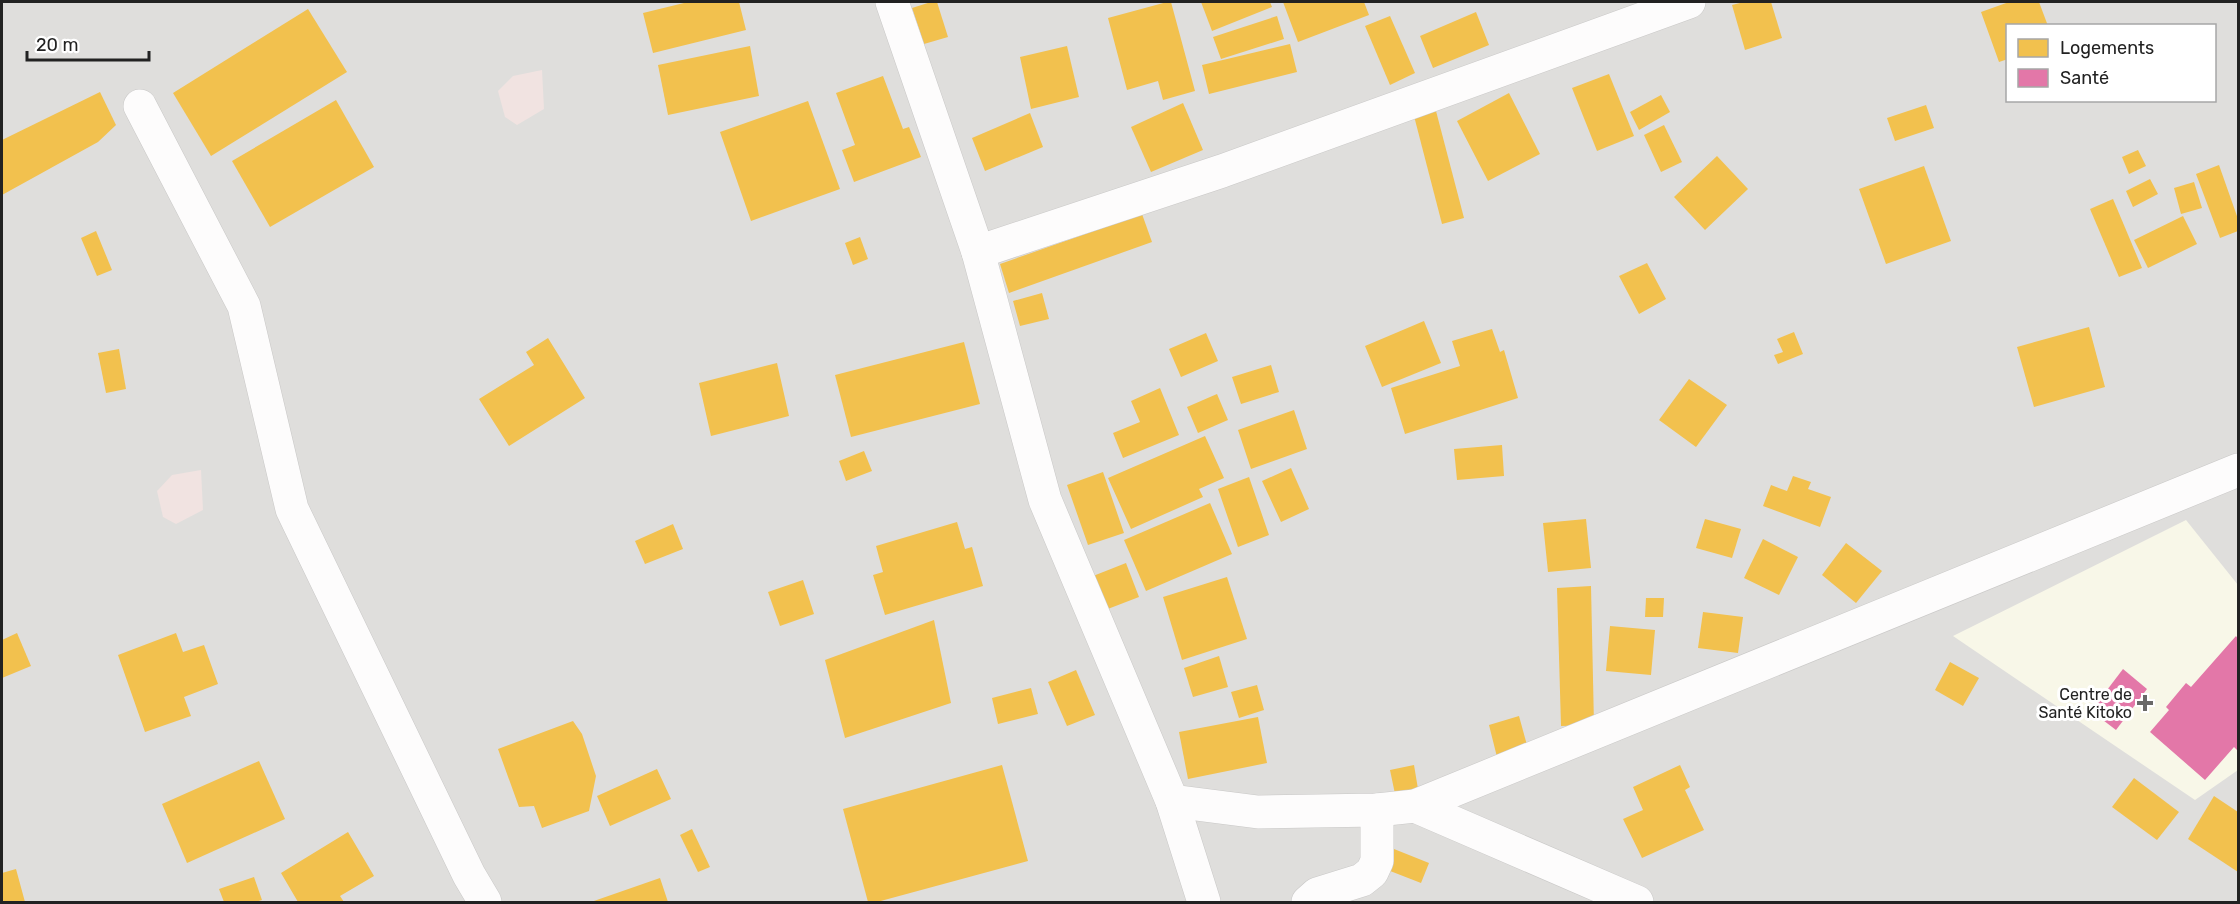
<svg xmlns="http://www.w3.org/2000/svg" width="2240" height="904" font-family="Rubik,sans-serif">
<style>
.residential{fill:#dfdedc;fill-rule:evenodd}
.commercial{fill:#f1e3e1}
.education{fill:#f8f7e8}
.homes{fill:#f2c14e}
.health{fill:#e377a8}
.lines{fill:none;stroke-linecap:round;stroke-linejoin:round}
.minor-casing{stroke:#c9c8c7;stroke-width:34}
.minor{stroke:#fdfcfc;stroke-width:33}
.poi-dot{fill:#6a6968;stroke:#fff;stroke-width:2}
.labels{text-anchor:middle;stroke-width:6;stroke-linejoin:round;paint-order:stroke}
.poi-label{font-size:16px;fill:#222;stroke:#fff;text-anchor:end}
</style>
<rect width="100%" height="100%" fill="#f0eeeb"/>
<path class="residential" d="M2 2H2238V902H2ZM2008 26H2214V100H2008Z"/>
<g class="commercial">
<polygon points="542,70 544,109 517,125 505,117 498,91 513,76"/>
<polygon points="201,470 203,510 176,524 163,517 157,491 172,475"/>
</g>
<polygon class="education" points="2186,520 2238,585 2238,770 2195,800 1953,636"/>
<g class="homes">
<polygon points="688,2 739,2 746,30 653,53 643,13"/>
<polygon points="931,2 937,2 948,37 924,44 912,8"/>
<polygon points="1167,2 1171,2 1195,91 1163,100 1158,81 1127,90 1108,18"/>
<polygon points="1201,2 1270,2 1272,7 1212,31"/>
<polygon points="1283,2 1364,2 1369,15 1298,42"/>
<polygon points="1744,2 1771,2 1782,38 1745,50 1732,5"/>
<polygon points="2009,2 2039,2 2048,26 2008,26 2008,59 1999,62 1981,12"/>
<polygon points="308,9 347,72 211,156 173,93"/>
<polygon points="1476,12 1489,45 1433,68 1420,36"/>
<polygon points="1277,16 1284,39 1221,59 1213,37"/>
<polygon points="1390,16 1415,73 1390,85 1365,26"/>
<polygon points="1290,44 1297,72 1209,94 1202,65"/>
<polygon points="750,46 759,96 668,115 658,65"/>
<polygon points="1067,46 1079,97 1031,109 1020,57"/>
<polygon points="1609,74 1634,136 1597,151 1572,88"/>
<polygon points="883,76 903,129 909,127 921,157 854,182 842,150 855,145 836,93"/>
<polygon points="100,92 116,125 98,142 2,195 2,140"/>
<polygon points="1509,93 1540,154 1488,181 1457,121"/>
<polygon points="1661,95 1670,112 1639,130 1630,112"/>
<polygon points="336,100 374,167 270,227 232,161"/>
<polygon points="808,101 840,189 751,221 720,132"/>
<polygon points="1183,103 1203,150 1151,172 1131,127"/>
<polygon points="1926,105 1934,128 1895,141 1887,118"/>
<polygon points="1436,111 1464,218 1442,224 1414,116"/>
<polygon points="1030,113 1043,147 985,171 972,138"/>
<polygon points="1664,125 1682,162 1661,172 1644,135"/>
<polygon points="2138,150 2146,166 2129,174 2122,157"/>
<polygon points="1717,156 1748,189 1705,230 1674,197"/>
<polygon points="2219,165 2238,219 2238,231 2220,238 2196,174"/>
<polygon points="1924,166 1951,241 1886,264 1859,189"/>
<polygon points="2150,179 2158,194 2133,207 2126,191"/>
<polygon points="2194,182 2202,208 2181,214 2174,188"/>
<polygon points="2113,199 2142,268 2119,277 2090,209"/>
<polygon points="1142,214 1152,242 1009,293 1000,264"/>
<polygon points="2183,216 2197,244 2148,268 2134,240"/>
<polygon points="96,231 112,270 97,276 81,238"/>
<polygon points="860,237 868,259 853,265 845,243"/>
<polygon points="1647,263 1666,299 1639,314 1619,276"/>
<polygon points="1042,293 1049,319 1020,326 1013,301"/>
<polygon points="1424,321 1441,363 1382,387 1365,346"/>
<polygon points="2089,327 2105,387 2034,407 2017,347"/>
<polygon points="1492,329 1500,352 1504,350 1518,398 1405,434 1391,388 1460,366 1452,341"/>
<polygon points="1794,332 1803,354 1778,364 1774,355 1783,352 1777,339"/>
<polygon points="1206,333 1218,361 1181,377 1169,349"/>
<polygon points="548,338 585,398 509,446 479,399 534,365 526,352"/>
<polygon points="964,342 980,404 851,437 835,375"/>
<polygon points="119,349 126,389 106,393 98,353"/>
<polygon points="777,363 789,416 711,436 699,383"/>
<polygon points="1271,365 1279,392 1241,404 1232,377"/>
<polygon points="1689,379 1727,405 1696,447 1659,420"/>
<polygon points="1160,388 1179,435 1123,458 1113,433 1140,422 1131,401"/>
<polygon points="1217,394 1228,420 1198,433 1187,407"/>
<polygon points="1294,410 1307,449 1251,469 1238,430"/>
<polygon points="1205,436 1224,478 1199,489 1203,497 1131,529 1108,478"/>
<polygon points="1502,445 1504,476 1457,480 1454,449"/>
<polygon points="864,451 872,471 846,481 839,461"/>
<polygon points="1291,468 1309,509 1281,522 1262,481"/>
<polygon points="1103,472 1124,533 1088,545 1067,485"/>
<polygon points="1793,476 1811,482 1808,489 1831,497 1820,527 1763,506 1771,485 1787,491"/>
<polygon points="1249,477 1269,535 1238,547 1218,489"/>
<polygon points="1210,503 1232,554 1146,591 1124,540"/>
<polygon points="1586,519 1591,568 1548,572 1543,523"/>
<polygon points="1705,519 1741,529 1732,558 1696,548"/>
<polygon points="957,522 965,549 972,547 983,586 885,615 873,575 883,572 876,546"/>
<polygon points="673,524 683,549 645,564 635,541"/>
<polygon points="1763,539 1798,557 1779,595 1744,578"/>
<polygon points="1846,543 1882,571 1856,603 1822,575"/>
<polygon points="1126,563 1139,597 1100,612 1088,578"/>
<polygon points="1227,577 1247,639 1182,660 1163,597"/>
<polygon points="803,580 814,614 780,626 768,592"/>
<polygon points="1591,586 1594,725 1561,726 1557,588"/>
<polygon points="1646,598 1664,598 1663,617 1645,617"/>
<polygon points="1703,612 1743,617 1738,653 1698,648"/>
<polygon points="934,620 951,703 845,738 825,660"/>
<polygon points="1610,626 1655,630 1651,675 1606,671"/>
<polygon points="17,633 31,666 2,678 2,640"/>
<polygon points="176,633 183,652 204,645 218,684 184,697 191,716 145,732 118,655"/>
<polygon points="1219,656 1228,687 1193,697 1184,668"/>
<polygon points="1950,662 1979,678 1963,706 1935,690"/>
<polygon points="1076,670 1095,715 1067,726 1048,682"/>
<polygon points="1257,685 1264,710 1239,718 1231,692"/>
<polygon points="1031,688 1038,714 998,724 992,698"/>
<polygon points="1519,716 1530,756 1499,765 1489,725"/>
<polygon points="1258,717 1267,763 1188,779 1179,732"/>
<polygon points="573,721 582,734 596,776 589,811 542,828 534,806 519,807 498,749"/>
<polygon points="259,761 285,819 187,863 162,804"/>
<polygon points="1002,765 1028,861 877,902 868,902 843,809"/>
<polygon points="1414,765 1418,789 1395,794 1390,770"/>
<polygon points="1680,765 1690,787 1685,790 1704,830 1642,858 1623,819 1643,810 1633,787"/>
<polygon points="657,769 671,799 610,826 597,796"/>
<polygon points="2134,778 2179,812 2157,840 2112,807"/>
<polygon points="2214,796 2238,812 2238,872 2188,839"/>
<polygon points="692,829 710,867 698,872 680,835"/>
<polygon points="348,832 374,876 340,896 344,902 298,902 281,873"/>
<polygon points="1394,849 1429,863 1421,883 1385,869"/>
<polygon points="16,869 25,902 2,902 2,873"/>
<polygon points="254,877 262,900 255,902 224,902 219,889"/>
<polygon points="660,878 668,902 591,902"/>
</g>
<g class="health">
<polygon points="2236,636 2238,639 2238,751 2234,747 2205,780 2150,732 2169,710 2166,707 2186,683 2191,687"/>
<polygon points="2123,669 2147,689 2116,730 2091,711"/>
</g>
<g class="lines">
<defs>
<g id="minor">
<polyline points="892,2 978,252 1045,500 1172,801 1204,902"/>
<polyline points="140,106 244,306 292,509 469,875 485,902"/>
<polyline points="978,252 1222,171 1689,2"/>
<polyline points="1172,801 1258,812 1377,810 1415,806 2238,470"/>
<polyline points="1415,806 1637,902"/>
<polyline points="1308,902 1317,894 1362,880 1372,872 1377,861 1377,810"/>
</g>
</defs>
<use href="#minor" class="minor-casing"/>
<use href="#minor" class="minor"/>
</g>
<path class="poi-dot" d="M2142 694h6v6h6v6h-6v6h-6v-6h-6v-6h6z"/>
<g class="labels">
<g class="poi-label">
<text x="2132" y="700">Centre de<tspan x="2132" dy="18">Santé Kitoko</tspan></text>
</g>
</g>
<rect width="2240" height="904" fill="none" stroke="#222222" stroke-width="6"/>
<rect x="2006" y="24" width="210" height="78" fill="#ffffff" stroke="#a7a7a7" stroke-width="1.5"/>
<rect x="2018" y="39" width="30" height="18" fill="#f2c14e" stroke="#a7a7a7" stroke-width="1.5"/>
<text x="2060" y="54" font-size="18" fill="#222222">Logements</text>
<rect x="2018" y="69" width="30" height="18" fill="#e377a8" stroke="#a7a7a7" stroke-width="1.5"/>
<text x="2060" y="84" font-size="18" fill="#222222">Santé</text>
<path d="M27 51v9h122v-9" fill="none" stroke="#222222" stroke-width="3"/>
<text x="36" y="51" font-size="18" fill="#222222" stroke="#ffffff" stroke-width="4.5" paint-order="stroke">20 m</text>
</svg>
